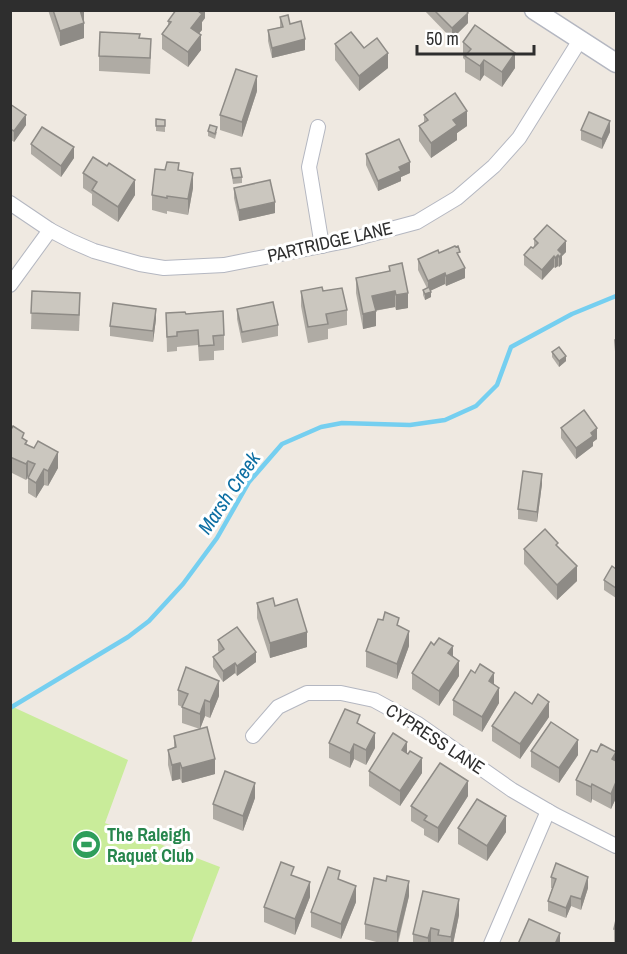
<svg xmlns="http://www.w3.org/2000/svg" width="627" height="954" font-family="'Archivo Narrow',sans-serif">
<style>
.pitch{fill:#c9ec9a}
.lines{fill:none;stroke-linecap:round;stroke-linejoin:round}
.stream{stroke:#75cff0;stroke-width:4.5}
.minor-casing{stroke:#b4b7c1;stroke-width:16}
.tertiary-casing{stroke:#b4b7c1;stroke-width:21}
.minor{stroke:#fff;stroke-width:14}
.tertiary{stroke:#fff;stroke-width:18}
.wall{fill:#afaba4}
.shaded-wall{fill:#8e8b86}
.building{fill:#cbc7bf;stroke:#8e8b86;stroke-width:1.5}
.labels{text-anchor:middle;stroke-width:6;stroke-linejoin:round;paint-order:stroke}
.street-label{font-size:18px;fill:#2e2e2e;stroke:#fff}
.leisure-label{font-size:18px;font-weight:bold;fill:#27864d;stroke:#fff;text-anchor:start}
.water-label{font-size:20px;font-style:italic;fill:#0d6fa3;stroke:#fff}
</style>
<rect width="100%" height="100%" fill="#efe9e1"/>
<polygon class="pitch" points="13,707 128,760 105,823 220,867 191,943 11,943 10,708"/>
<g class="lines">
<polyline class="stream" points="10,708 128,637 149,621 183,584 217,538 249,482 282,444 321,427 342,423 410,425 445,420 476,406 497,385 511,347 572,314 616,296"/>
<defs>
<g id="minor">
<polyline points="318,127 309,167 322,246"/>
<polyline points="10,203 50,230 71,241 94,251 140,264 164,268 224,265 346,241 417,222 457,198 494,166 519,138 580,40"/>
<polyline points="10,285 50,230"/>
<polyline points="253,736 278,707 307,693 341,693 374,700 418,724 512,790 555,815 616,846"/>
<polyline points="491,944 548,811"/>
</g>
<polyline id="tertiary" points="534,10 616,63"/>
</defs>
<use href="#minor" class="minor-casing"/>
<use href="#tertiary" class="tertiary-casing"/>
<use href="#minor" class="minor"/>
<use href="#tertiary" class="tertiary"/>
</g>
<g class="wall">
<polygon points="48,10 84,10 84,38 60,46"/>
<polygon points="205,10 205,18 202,22 202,30 199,33 201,50 188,67 162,49 162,34 168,25 168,21"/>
<polygon points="424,10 466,10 468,23 452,39"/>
<polygon points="280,17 290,24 305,50 272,58 268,41 268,30 280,27"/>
<polygon points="139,38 151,54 150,74 99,71 99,56"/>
<polygon points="463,42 515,68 502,87 484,75 480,81 465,72 465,60 463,58"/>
<polygon points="335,44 388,68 359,91 335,60"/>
<polygon points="257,91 242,137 220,130 220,115"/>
<polygon points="10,104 26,125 14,142 10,139"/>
<polygon points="424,115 467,126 457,133 457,140 431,158 419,141 419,126 424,122"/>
<polygon points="156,119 165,120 165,132 156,131"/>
<polygon points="581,130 610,132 602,149 581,140"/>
<polygon points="208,131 217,132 215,139 208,136"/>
<polygon points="31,144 74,158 61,177 31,154"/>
<polygon points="366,154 410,173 401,177 401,181 378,191 366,165"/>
<polygon points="231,169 242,177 242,183 233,184"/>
<polygon points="165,170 179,170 193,188 188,215 167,211 167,214 152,210 152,195"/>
<polygon points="83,173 135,195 118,222 92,205 92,194 83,188"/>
<polygon points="234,188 275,213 239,221 234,198"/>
<polygon points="534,239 566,252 562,256 562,264 559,267 558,266 555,268 554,267 542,280 524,265 524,255 534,247"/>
<polygon points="439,253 460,259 465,278 446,286 445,284 431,290 431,297 425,300 423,295 423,290 427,288 418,270 418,259"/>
<polygon points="389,266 408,308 396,310 395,307 375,311 376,326 363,329 356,293 356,278 389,271"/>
<polygon points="32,291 80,308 79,331 31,329"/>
<polygon points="301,291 323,291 347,310 347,325 328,329 328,339 308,343 301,306"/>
<polygon points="237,309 278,325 278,336 242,343 237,319"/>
<polygon points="166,313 186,314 224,335 224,350 214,351 214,360 199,361 198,345 177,347 177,351 167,352"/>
<polygon points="156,319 153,342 110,336 110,326"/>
<polygon points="615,340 616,340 616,370 615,356"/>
<polygon points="552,352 566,361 559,367 552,357"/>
<polygon points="561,428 597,439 593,442 593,446 576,459 561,438"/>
<polygon points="10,431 24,440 27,444 58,468 48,486 44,485 36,498 28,493 28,476 26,480 10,472"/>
<polygon points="542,484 537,522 518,519 518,509"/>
<polygon points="558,547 577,581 557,600 524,564 524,549"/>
<polygon points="616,569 616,598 604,590 604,580"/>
<polygon points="257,603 275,606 307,647 270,658 257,618"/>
<polygon points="399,626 409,646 397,679 366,667 366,651"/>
<polygon points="218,640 256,662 237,676 235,673 223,682 213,667 213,657 219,652 218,651"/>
<polygon points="453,657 459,676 439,706 412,689 412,673"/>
<polygon points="494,684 499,703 482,732 453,715 453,700"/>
<polygon points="178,690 219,696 210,718 205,716 200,729 182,723 182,707 178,705"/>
<polygon points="549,717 520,759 492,741 492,726"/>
<polygon points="360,725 375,748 366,765 354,759 350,768 329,758 329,743"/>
<polygon points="174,736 215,774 182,783 180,779 172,781 168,765 168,750 174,748"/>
<polygon points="531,751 578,755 559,783 531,767"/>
<polygon points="597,752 616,752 616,798 611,809 592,799 591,803 576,795 576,780"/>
<polygon points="407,754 422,773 400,806 369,786 369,771"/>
<polygon points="468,796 438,843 424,835 424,829 411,821 411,806"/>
<polygon points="255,798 243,831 213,819 213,804"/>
<polygon points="458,828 506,832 487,861 458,844"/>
<polygon points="551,877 588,888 581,910 571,906 566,918 548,911 548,901 552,888 551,888"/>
<polygon points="386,881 409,896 398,944 384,944 365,939 365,924"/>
<polygon points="310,897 295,935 264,922 264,907"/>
<polygon points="356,902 341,939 311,927 311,912"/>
<polygon points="459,915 453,944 413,944 413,934"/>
<polygon points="616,920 616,944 614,944 614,929"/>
</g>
<g class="shaded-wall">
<polygon points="80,10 84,10 84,38 60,46 60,31"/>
<polygon points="199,10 205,10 205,18 202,22 202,30 191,43 191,28"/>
<polygon points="468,13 468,23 452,39 452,28"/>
<polygon points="201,35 201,50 188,67 188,52"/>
<polygon points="305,39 305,50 272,58 272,48"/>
<polygon points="388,53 388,68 359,91 359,76"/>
<polygon points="515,53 515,68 502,87 502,72"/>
<polygon points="484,60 484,75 480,81 480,66"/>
<polygon points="257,76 257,91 242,137 242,122"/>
<polygon points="467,111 467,126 457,133 457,140 431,158 431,143 453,120"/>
<polygon points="26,115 26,125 14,142 14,131"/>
<polygon points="610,121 610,132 602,149 602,139"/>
<polygon points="74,147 74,158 61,177 61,166"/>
<polygon points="410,162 410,173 401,177 401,181 378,191 378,181 399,167"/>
<polygon points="193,173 193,188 188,215 188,199"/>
<polygon points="135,180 135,195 118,222 118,207"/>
<polygon points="275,202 275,213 239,221 239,210"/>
<polygon points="566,241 566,252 562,256 562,264 559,267 559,257 558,250"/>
<polygon points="558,255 558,266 555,268 555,258"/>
<polygon points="554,256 554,267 542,280 542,270"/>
<polygon points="465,268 465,278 446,286 446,276"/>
<polygon points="445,273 445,284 428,292 428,281"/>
<polygon points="395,291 395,307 372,311 372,296"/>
<polygon points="431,292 431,297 425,300 425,294"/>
<polygon points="408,293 408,308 396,310 396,295"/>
<polygon points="156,309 156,319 153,342 153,331"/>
<polygon points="376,311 376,326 363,329 363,314"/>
<polygon points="566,356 566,361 559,367 559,361"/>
<polygon points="597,428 597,439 593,442 593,446 576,459 576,448 591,433"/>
<polygon points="58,452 58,468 48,486 48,471"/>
<polygon points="28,461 28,476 26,480 26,464"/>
<polygon points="44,469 44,485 36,498 36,483"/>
<polygon points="542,474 542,484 537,522 537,512"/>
<polygon points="577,566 577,581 557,600 557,585"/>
<polygon points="409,631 409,646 397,679 397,664"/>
<polygon points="307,632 307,647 270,658 270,643"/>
<polygon points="453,646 453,662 448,653"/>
<polygon points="256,652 256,662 237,676 237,666"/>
<polygon points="459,661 459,676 439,706 439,691"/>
<polygon points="235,663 235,673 223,682 223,671"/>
<polygon points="494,673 494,688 489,681"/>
<polygon points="219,681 219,696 210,718 210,702"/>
<polygon points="499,688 499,703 482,732 482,717"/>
<polygon points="205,700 205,716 200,729 200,714"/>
<polygon points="549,702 549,717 520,759 520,744"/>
<polygon points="375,733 375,748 366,765 366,750"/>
<polygon points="578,740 578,755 559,783 559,768"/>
<polygon points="407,742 407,757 402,750"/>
<polygon points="354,744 354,759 350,768 350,753"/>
<polygon points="616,752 616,767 612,759"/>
<polygon points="422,758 422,773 400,806 400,791"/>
<polygon points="215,759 215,774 182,783 182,768"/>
<polygon points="180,763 180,779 172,781 172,765"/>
<polygon points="468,781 468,796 438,843 438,828"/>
<polygon points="616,782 616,798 611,809 611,794"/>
<polygon points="255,783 255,798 243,831 243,816"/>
<polygon points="592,784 592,799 591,803 591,787"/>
<polygon points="506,816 506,832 487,861 487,846"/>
<polygon points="588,877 588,888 581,910 581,899"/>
<polygon points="409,881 409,896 397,944 397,932"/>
<polygon points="310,882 310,897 295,935 295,919"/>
<polygon points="356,886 356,902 341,939 341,924"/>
<polygon points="571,896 571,906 566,918 566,908"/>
<polygon points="459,899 459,915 453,944 451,944 451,937"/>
<polygon points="431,928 431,943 428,944 428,938"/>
<polygon points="560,933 560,944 555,944"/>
</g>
<g class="building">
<polygon points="53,10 80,10 84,23 60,31"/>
<polygon points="176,10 199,10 198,11 202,14 191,28 201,35 188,52 162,34 171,22 168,21"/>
<polygon points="434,10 466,10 468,13 452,28"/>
<polygon points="288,15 290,24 301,21 305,39 272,48 268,30 283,27 280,17"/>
<polygon points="475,25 515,53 502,72 484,60 480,66 465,56 471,49 463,42"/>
<polygon points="100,32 140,34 139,38 151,39 150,58 99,56"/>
<polygon points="351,32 364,48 377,38 388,53 359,76 335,44"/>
<polygon points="236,69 257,76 242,122 220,115"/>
<polygon points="455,93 467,111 453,120 457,125 431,143 419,126 428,120 424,115"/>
<polygon points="10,104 26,115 14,131 10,129"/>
<polygon points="589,112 610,121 602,139 581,130"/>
<polygon points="156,119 165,120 165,126 156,126"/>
<polygon points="210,125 217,127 215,134 208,131"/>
<polygon points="42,127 74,147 61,166 31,144"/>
<polygon points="399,139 410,162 399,167 401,171 378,181 366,154"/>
<polygon points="93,157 107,166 109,163 135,180 118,207 92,190 97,182 83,173"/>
<polygon points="167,162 179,163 178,170 193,173 188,199 167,196 167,198 152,195 155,169 165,170"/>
<polygon points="240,168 242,177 233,178 231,169"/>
<polygon points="270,180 275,202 239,210 234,188"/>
<polygon points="547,225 566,241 558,250 562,254 559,257 558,255 555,258 554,256 542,270 524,255 531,247 533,248 538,243 534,239"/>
<polygon points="455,246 456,247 458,246 460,252 457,253 465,268 446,276 445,273 428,281 418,259 438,250 439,253"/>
<polygon points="402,263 408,293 396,295 395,291 372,296 376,311 363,314 356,278 390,271 389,266"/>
<polygon points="322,287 323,291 342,288 347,310 326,314 328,324 308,327 301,291"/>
<polygon points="429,287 431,292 425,294 423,290"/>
<polygon points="32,291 80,293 79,315 31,313"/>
<polygon points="273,302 278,325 242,332 237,309"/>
<polygon points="113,303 156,309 153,331 110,326"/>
<polygon points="223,311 224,335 213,336 214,345 199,346 198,330 177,332 177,336 167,337 166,313 185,312 186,314"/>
<polygon points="615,340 616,340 616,355"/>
<polygon points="559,347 566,356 559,361 552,352"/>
<polygon points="584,410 597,428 591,433 593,436 576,448 561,428"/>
<polygon points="13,426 24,433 22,438 27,441 25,444 34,448 38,441 58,452 48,471 44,469 36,483 28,478 35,464 28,461 26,464 10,457 10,431"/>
<polygon points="523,471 542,474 537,512 518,509"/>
<polygon points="545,529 558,543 556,545 577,566 557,585 524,549"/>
<polygon points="612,566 616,569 616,588 604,580"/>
<polygon points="273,598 275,606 297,599 307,632 270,643 257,603"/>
<polygon points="385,612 399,618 397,625 409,631 397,664 366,651 378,619 383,620"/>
<polygon points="237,627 256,652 237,666 235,663 223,671 213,657 224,649 218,640"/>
<polygon points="439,638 453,646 448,653 459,661 439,691 412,673 431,642 434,645"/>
<polygon points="480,664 494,673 489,681 499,688 482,717 453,700 471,670 475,673"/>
<polygon points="186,667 219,681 210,702 205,700 200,714 182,707 188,694 178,690"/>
<polygon points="515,692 532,704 538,694 549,702 520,744 492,726"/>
<polygon points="345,709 360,715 357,723 375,733 366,750 354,744 350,753 329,743"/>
<polygon points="551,722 578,740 559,768 531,751"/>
<polygon points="207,727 215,759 182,768 180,763 172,765 168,750 176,747 174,736"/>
<polygon points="393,733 407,742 402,750 408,754 410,751 422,758 400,791 369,771"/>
<polygon points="601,744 616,752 612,759 616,761 616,782 611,794 592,784 591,787 576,780 591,750 597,752"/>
<polygon points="440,763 468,781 438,828 424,820 427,816 411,806"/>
<polygon points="225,771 255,783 243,816 213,804"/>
<polygon points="477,799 506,816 487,846 458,828"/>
<polygon points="281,862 294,867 291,875 310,882 295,919 264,907"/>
<polygon points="556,863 588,877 581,899 571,896 566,908 548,901 556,879 551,877"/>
<polygon points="328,867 340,871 338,879 356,886 341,924 311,912"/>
<polygon points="387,876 409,881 397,932 365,924 374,878 386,881"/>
<polygon points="423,891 459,899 451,937 438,935 439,930 431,928 428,938 413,934"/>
<polygon points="529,919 560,933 555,944 518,944"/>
<polygon points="616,920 616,929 614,929"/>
</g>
<defs>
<symbol id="stadium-disc" viewBox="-11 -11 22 22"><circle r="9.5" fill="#2e9e5b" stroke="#fff"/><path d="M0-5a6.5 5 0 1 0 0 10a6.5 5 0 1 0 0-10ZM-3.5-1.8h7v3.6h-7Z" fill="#fff"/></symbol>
</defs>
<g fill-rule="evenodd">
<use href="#stadium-disc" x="70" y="828" width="33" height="33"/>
</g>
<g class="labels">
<g class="street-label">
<text transform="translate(330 242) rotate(-13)" y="6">PARTRIDGE LANE</text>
<text transform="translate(435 739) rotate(33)" y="6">CYPRESS LANE</text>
</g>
<g class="leisure-label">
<text x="107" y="841">The Raleigh<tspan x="107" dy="21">Raquet Club</tspan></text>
</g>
<g class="water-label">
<text transform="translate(229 493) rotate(-56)" y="7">Marsh Creek</text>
</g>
</g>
<rect width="627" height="954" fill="none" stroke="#2e2e2e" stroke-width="24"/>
<path d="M417 45v9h117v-9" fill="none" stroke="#2e2e2e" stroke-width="3"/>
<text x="426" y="45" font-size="18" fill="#2e2e2e" stroke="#ffffff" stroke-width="4.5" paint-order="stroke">50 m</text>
</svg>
